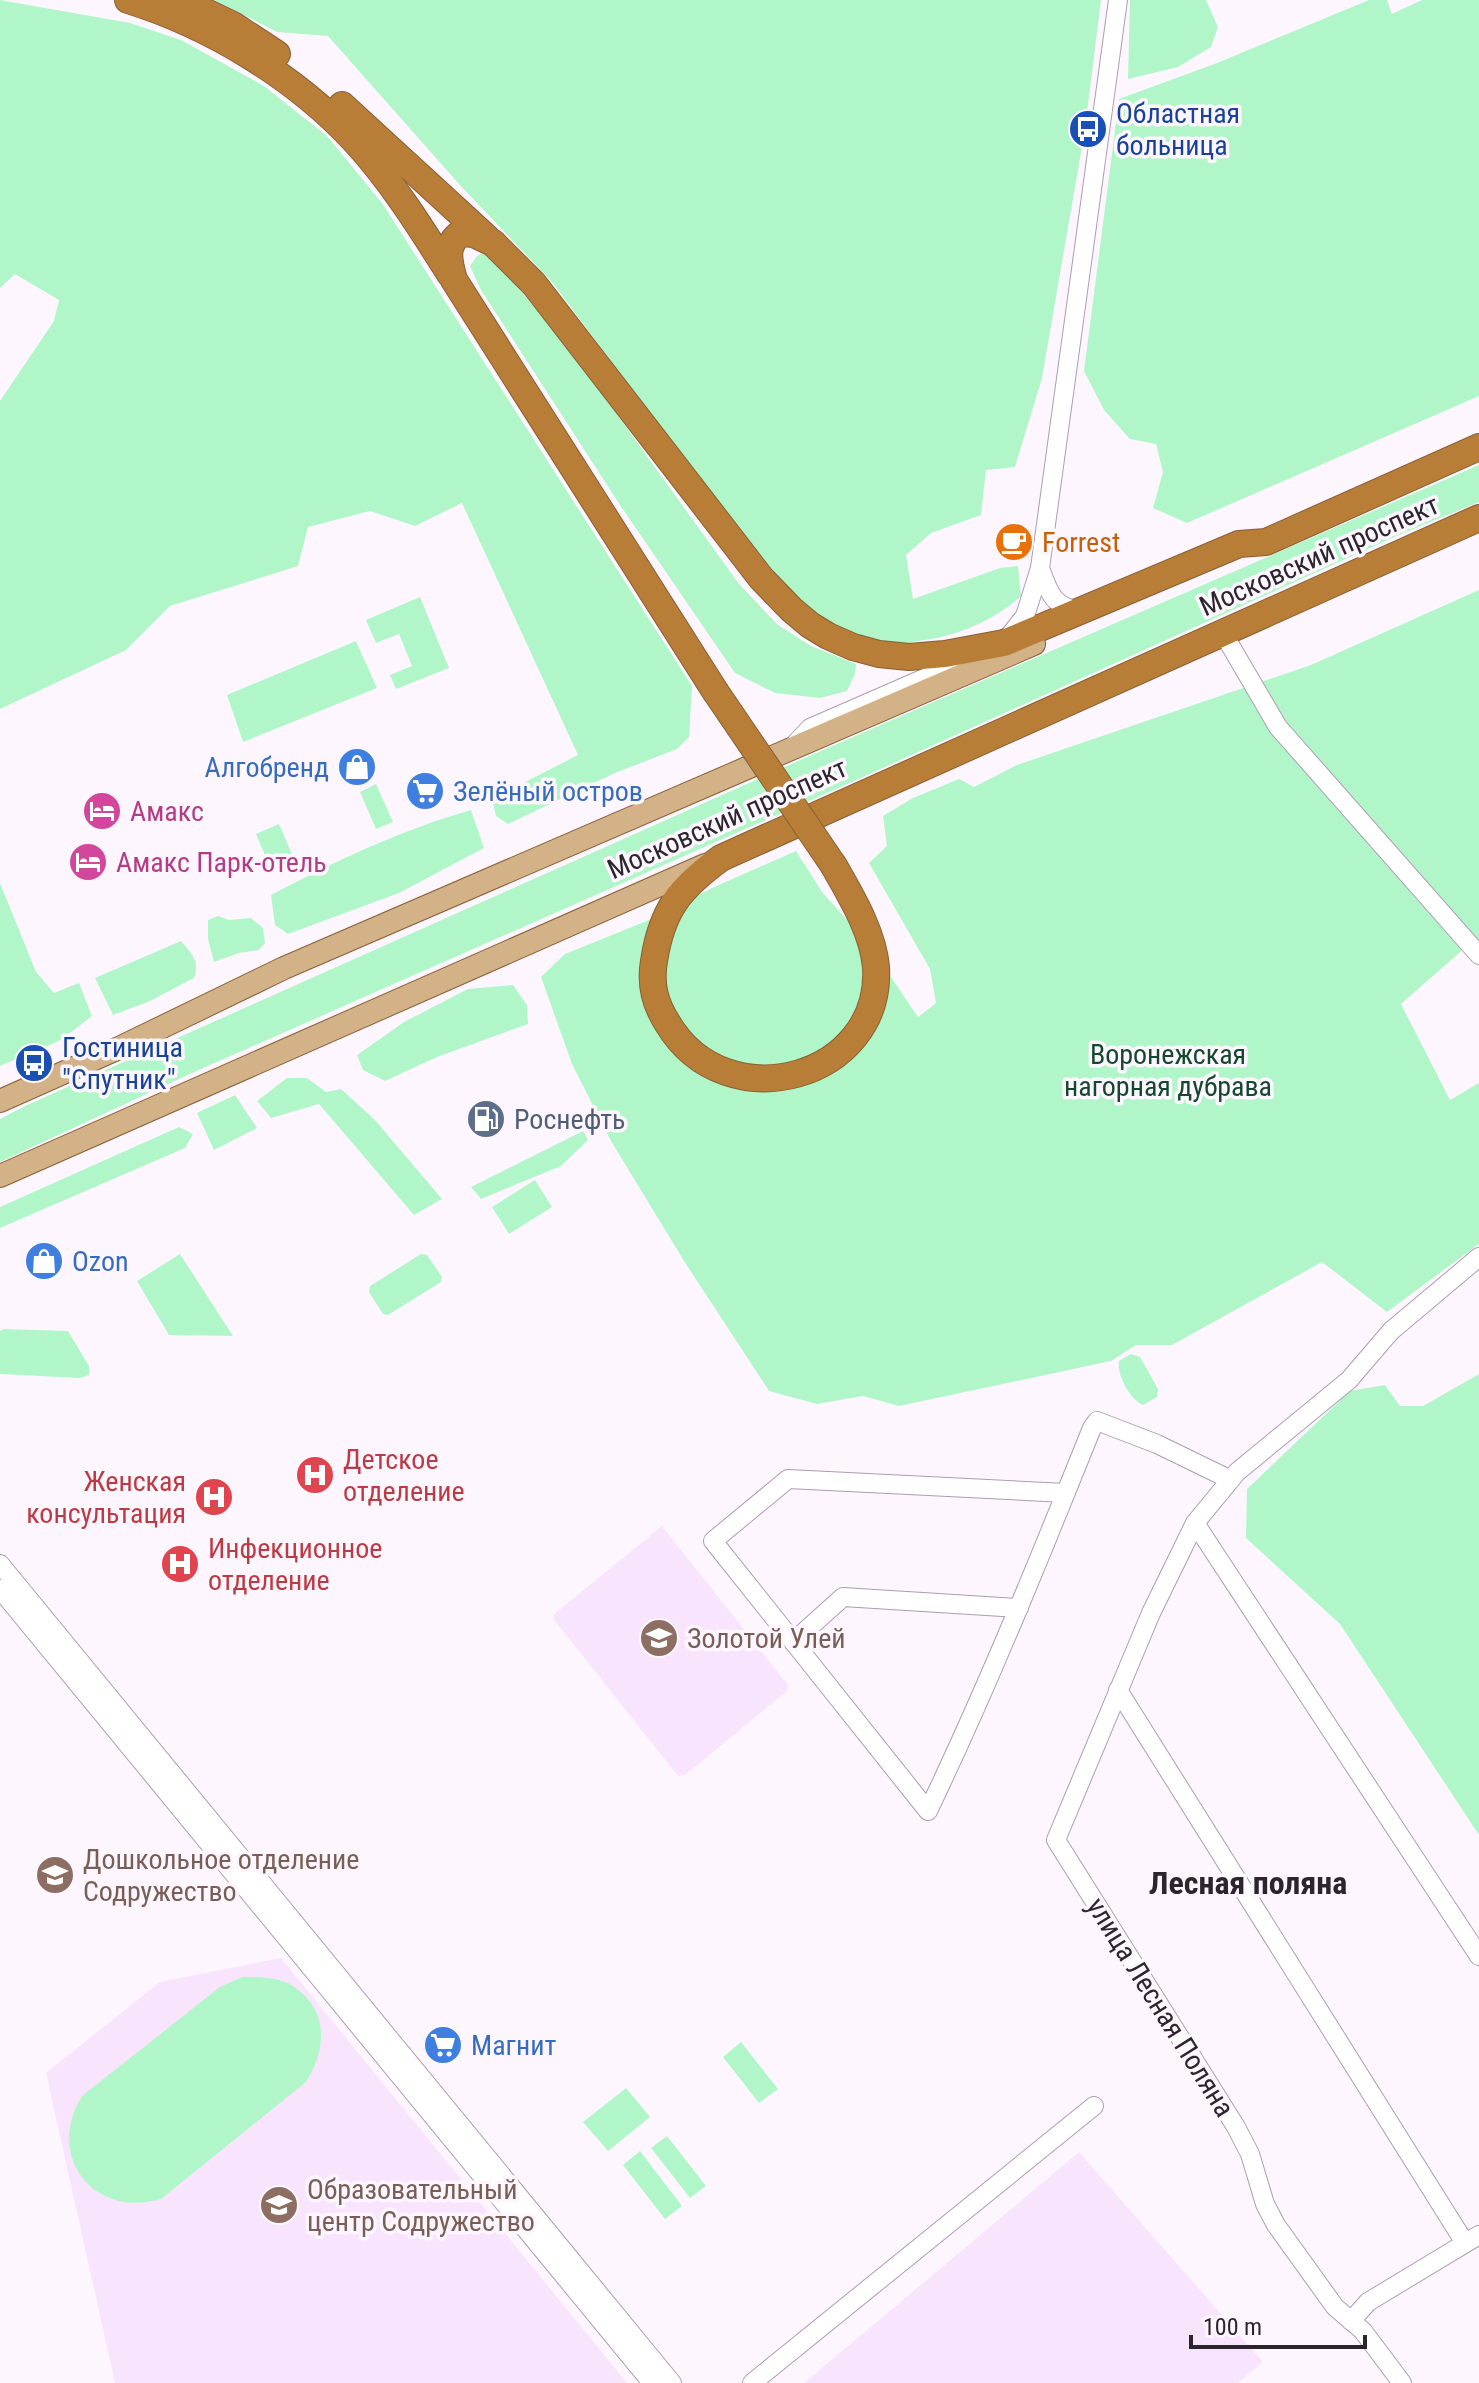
<svg xmlns="http://www.w3.org/2000/svg" width="1479" height="2383" font-family="'Roboto Condensed',sans-serif">
<style>
.built{fill:#f8e5fd}
.green{fill:#b1f6c9}
.lines{fill:none;stroke-linecap:round;stroke-linejoin:round}
.minor-casing{stroke:#ae9cb2;stroke-width:20}
.major-casing{stroke:#875f34;stroke-width:24}
.highway-casing{stroke:#875f34;stroke-width:28}
.minor{stroke:#fff;stroke-width:18}
.major{stroke:#d4b288;stroke-width:22}
.highway{stroke:#b87e38;stroke-width:26}
.highway-bridge-casing{stroke:#875f34;stroke-width:28;stroke-linecap:butt}
.highway-bridge{stroke:#b87e38;stroke-width:26}
.labels{text-anchor:middle;stroke-width:7;stroke-linejoin:round;paint-order:stroke}
.transit-label{font-size:28px;fill:#164399;stroke:#fdf6ff;text-anchor:start}
.food-label{font-size:28px;fill:#c56008;stroke:#fdf6ff;text-anchor:start}
.street-label{font-size:28px;fill:#2c252d;stroke:#fdf6ff}
.shop-label{font-size:28px;fill:#366cbe;stroke:#fdf6ff;text-anchor:start}
.hotel-label{font-size:28px;fill:#b23c85;stroke:#fdf6ff;text-anchor:start}
.park-label{font-size:28px;fill:#14482c;stroke:#fdf6ff}
.service-label{font-size:28px;fill:#4e5e75;stroke:#fdf6ff;text-anchor:start}
.health-label{font-size:28px;fill:#be3a42;stroke:#fdf6ff;text-anchor:start}
.education-label{font-size:28px;fill:#785e54;stroke:#fdf6ff;text-anchor:start}
.quarter-label{font-size:32px;font-weight:bold;fill:#2c252d;stroke:#fdf6ff}
</style>
<rect width="100%" height="100%" fill="#fdf6ff"/>
<g class="built">
<polygon points="662,1526 788,1685 786,1692 685,1775 678,1776 555,1621 553,1615"/>
<polygon points="281,1958 627,2383 115,2383 46,2073 160,1982"/>
<polygon points="1079,2152 1263,2362 1238,2383 804,2383"/>
</g>
<g class="green">
<polygon points="0,0 130,23 181,40 264,86 327,136 382,203 692,686 689,737 677,749 615,773 508,824 496,816 492,799 578,755 462,503 415,526 370,511 308,527 298,566 170,606 126,650 0,709 0,401 54,321 59,300 15,274 0,288"/>
<path d="M214 0H1101L1085 129 1042 378 1015 467 986 470 981 515 931 533 906 555 913 599 1000 568 1018 566 1021 596C999 616 970 630 941 637 926 641 912 640 897 647L843 633 804 607 751 549 552 282 459 184 328 36 277 32Z"/>
<polygon points="1130,0 1206,0 1218,27 1211,47 1178,67 1128,79"/>
<polygon points="1369,0 1387,0 1392,14 1422,0 1479,0 1479,396 1187,523 1153,508 1163,472 1156,444 1130,439 1104,410 1084,371 1119,99 1217,63"/>
<polygon points="485,252 494,260 567,345 739,584 778,625 811,646 856,664 855,674 847,691 820,698 775,693 735,673 620,505 481,290 470,266 477,256"/>
<polygon points="1479,465 1479,502 1399,535 843,786 192,1073 0,1162 0,1119 27,1105 823,750"/>
<polygon points="1479,590 1479,942 1475,939 1401,1004 1450,1100 1479,1083 1479,1244 1387,1312 1322,1262 1172,1345 1136,1345 1111,1361 899,1406 863,1396 817,1404 769,1391 684,1261 611,1141 572,1064 541,977 565,954 654,918 712,888 796,851 822,892 849,922 863,961 891,977 918,1017 936,1003 930,969 869,863 887,846 883,816 913,798 959,779 974,787 1017,765 1311,665"/>
<polygon points="420,597 449,668 396,689 390,675 412,666 399,634 376,643 366,620"/>
<polygon points="356,641 377,688 243,742 227,695"/>
<polygon points="376,784 393,822 376,829 360,792"/>
<path d="M471 810 484 848 399 893 288 934 275 925 271 895C335 861 401 830 471 810Z"/>
<polygon points="279,824 294,859 271,869 256,834"/>
<polygon points="0,883 36,972 54,993 79,983 92,1016 61,1040 0,1066"/>
<polygon points="218,916 229,920 251,918 263,928 265,943 259,950 239,953 214,962 208,939 208,920"/>
<path d="M181 941C192 954 200 961 194 978L150 1001 113 1015 95 978Z"/>
<polygon points="513,985 527,1005 528,1024 437,1057 385,1081 363,1070 357,1055 404,1022 468,989"/>
<polygon points="287,1078 307,1078 326,1092 341,1089 375,1120 442,1199 414,1215 319,1104 271,1118 257,1101"/>
<polygon points="235,1095 257,1128 214,1150 197,1113"/>
<polygon points="179,1127 193,1134 185,1148 0,1228 0,1207"/>
<polygon points="583,1131 588,1140 561,1166 481,1199 471,1187"/>
<polygon points="535,1180 552,1207 509,1234 492,1207"/>
<polygon points="180,1254 233,1336 169,1335 137,1281"/>
<polygon points="421,1254 427,1255 442,1277 441,1282 388,1315 383,1314 369,1292 370,1286"/>
<polygon points="3,1329 68,1331 89,1366 89,1375 80,1378 0,1374 0,1331"/>
<path d="M1131 1354 1140 1357 1158 1389 1157 1397 1143 1405C1131 1401 1116 1374 1119 1361Z"/>
<polygon points="1479,1374 1479,1835 1340,1624 1246,1538 1247,1489 1350,1391 1385,1385 1400,1406 1423,1406"/>
<path d="M242 1977C258 1977 279 1977 293 1986 329 2010 327 2049 306 2082L161 2199C93 2219 45 2156 82 2096L220 1987Z"/>
<polygon points="741,2042 778,2089 759,2103 723,2057"/>
<polygon points="626,2088 650,2117 608,2151 583,2122"/>
<polygon points="667,2136 706,2186 690,2198 651,2148"/>
<polygon points="640,2151 682,2206 665,2219 623,2165"/>
</g>
<g class="lines">
<defs>
<g id="minor">
<path d="M1040 568C1048 590 1053 609 1080 610"/>
<polyline points="1223,633 1278,727 1479,955"/>
<polyline points="1006,640 1025,616 1040,568 1118,0"/>
<polyline points="793,746 810,728 973,657"/>
<path d="M1066 1493 788 1479 713 1541 928 1811C988 1686 1040 1557 1092 1428L1097 1421 1157 1444 1229 1479"/>
<path d="M1195 1523C1289 1668 1385 1811 1479 1956"/>
<polyline points="0,1564 672,2383"/>
<polyline points="0,1589 652,2383"/>
<polyline points="793,1642 843,1597 1019,1608"/>
<polyline points="1118,1690 1465,2243"/>
<polyline points="1351,2321 1368,2302 1479,2235"/>
<polyline points="752,2383 1094,2106"/>
<polyline points="1402,2383 1363,2331 1335,2307 1276,2225 1265,2204 1250,2154 1236,2127 1056,1840 1151,1613 1195,1523 1237,1472 1349,1380 1391,1331 1479,1257"/>
</g>
<g id="major">
<polyline points="0,1101 119,1048 284,968 1034,644"/>
<polyline points="0,1176 705,865"/>
</g>
<g id="highway">
<path d="M128 0C211 26 294 76 354 140 391 180 421 228 450 274"/>
<polyline points="181,0 233,25 277,54"/>
<polyline points="342,105 487,238"/>
<path d="M715 691 454 280C449 262 444 245 461 233L474 234 493 243 534 284 761 578 792 610 810 625 828 636 853 647 879 654 909 657 945 654 1004 643 1239 544 1266 542 1479 447"/>
<path d="M834 866C851 896 873 932 876 967 883 1078 727 1122 668 1024 655 1004 650 985 654 961 662 909 680 888 721 858L1479 518"/>
</g>
</defs>
<use href="#minor" class="minor-casing"/>
<use href="#major" class="major-casing"/>
<use href="#highway" class="highway-casing"/>
<use href="#minor" class="minor"/>
<use href="#major" class="major"/>
<use href="#highway" class="highway"/>
<defs>
<polyline id="highway-bridge" points="715,691 834,866"/>
</defs>
<use href="#highway-bridge" class="highway-bridge-casing"/>
<use href="#highway-bridge" class="highway-bridge"/>
</g>
<defs>
<symbol id="bus-disc" viewBox="-11 -11 22 22"><circle r="9.5" fill="#1a4fb4" stroke="#fdf6ff"/><path d="M-5-6H5V4H4V6H2V4H-2V6H-4V4H-5ZM-3.5-4V0h7V-4ZM-3.5 1.2v1.5H-2V1.2ZM2 1.2v1.5H3.5V1.2Z" fill="#fff"/></symbol>
<symbol id="cafe-disc" viewBox="-11 -11 22 22"><circle r="9.5" fill="#e8710a" stroke="#fdf6ff"/><path d="M-5.5-4.5H6V0H3Q3 3.5 0 3.5H-2.5Q-5.5 3.5-5.5 0ZM3-3.2v2h1.7v-2ZM-6 4.5H4V6H-6Z" fill="#fff"/></symbol>
<symbol id="shop-disc" viewBox="-11 -11 22 22"><circle r="9.5" fill="#3f7fe0" stroke="#fdf6ff"/><path d="M-5-2.5h2.3a2.7 3.5 0 0 1 5.4 0H5L5.5 6h-11ZM-1.5-2.5h3a1.5 2.3 0 0 0-3 0Z" fill="#fff"/></symbol>
<symbol id="supermarket-disc" viewBox="-11 -11 22 22"><circle r="9.5" fill="#3f7fe0" stroke="#fdf6ff"/><path d="M-6-5.5h2.5l.6 2H6L4.5 2H-2.5L-4.4-4H-6ZM-1.5 3.2a1.3 1.3 0 1 0 .1 0ZM3 3.2a1.3 1.3 0 1 0 .1 0Z" fill="#fff"/></symbol>
<symbol id="hotel-disc" viewBox="-11 -11 22 22"><circle r="9.5" fill="#d1479c" stroke="#fdf6ff"/><path d="M-6-4.5h1.5V1H6V5H4.5V3h-9V5H-6ZM-4 0a1.8 1.8 0 1 1 3.6 0ZM.5 0V-2.5h3Q6-2.5 6 0Z" fill="#fff"/></symbol>
<symbol id="fuel-disc" viewBox="-11 -11 22 22"><circle r="9.5" fill="#5c6f8a" stroke="#fdf6ff"/><path d="M-5.5-6h7V0h2V4h1.3V-2.5L3-4.5l.8-.8L6-3V5H2.5V1h-1V6h-7ZM-4.2-4.7v3.2H.2V-4.7Z" fill="#fff"/></symbol>
<symbol id="hospital-disc" viewBox="-11 -11 22 22"><circle r="9.5" fill="#e0444e" stroke="#fdf6ff"/><path d="M-5-5h3v3.5h4V-5h3V5h-3V1.5h-4V5h-3Z" fill="#fff"/></symbol>
<symbol id="school-disc" viewBox="-11 -11 22 22"><circle r="9.5" fill="#8d6e63" stroke="#fdf6ff"/><path d="M0-5L7-2L0 1L-7-2ZM-4 1L0 2.5L4 1V4Q0 6-4 4Z" fill="#fff"/></symbol>
</defs>
<g fill-rule="evenodd">
<use href="#bus-disc" x="1066" y="107" width="44" height="44"/>
<use href="#cafe-disc" x="992" y="520" width="44" height="44"/>
<use href="#shop-disc" x="335" y="745" width="44" height="44"/>
<use href="#supermarket-disc" x="403" y="769" width="44" height="44"/>
<use href="#hotel-disc" x="80" y="789" width="44" height="44"/>
<use href="#hotel-disc" x="66" y="840" width="44" height="44"/>
<use href="#bus-disc" x="12" y="1041" width="44" height="44"/>
<use href="#fuel-disc" x="464" y="1097" width="44" height="44"/>
<use href="#shop-disc" x="22" y="1239" width="44" height="44"/>
<use href="#hospital-disc" x="293" y="1453" width="44" height="44"/>
<use href="#hospital-disc" x="192" y="1475" width="44" height="44"/>
<use href="#hospital-disc" x="158" y="1542" width="44" height="44"/>
<use href="#school-disc" x="637" y="1616" width="44" height="44"/>
<use href="#school-disc" x="33" y="1853" width="44" height="44"/>
<use href="#supermarket-disc" x="421" y="2023" width="44" height="44"/>
<use href="#school-disc" x="257" y="2183" width="44" height="44"/>
</g>
<g class="labels">
<g class="transit-label">
<text x="1116" y="123">Областная<tspan x="1116" dy="32">больница</tspan></text>
<text x="62" y="1057">Гостиница<tspan x="62" dy="32">"Спутник"</tspan></text>
</g>
<g class="food-label">
<text x="1042" y="552">Forrest</text>
</g>
<g class="street-label">
<text transform="translate(1319 555) rotate(-24)" y="10">Московский проспект</text>
<text transform="translate(727 818) rotate(-24)" y="10">Московский проспект</text>
<text transform="translate(1161 2007) rotate(58)" y="10">улица Лесная Поляна</text>
</g>
<g class="shop-label">
<text x="329" y="777" text-anchor="end">Алгобренд</text>
<text x="453" y="801">Зелёный остров</text>
<text x="72" y="1271">Ozon</text>
<text x="471" y="2055">Магнит</text>
</g>
<g class="hotel-label">
<text x="130" y="821">Амакс</text>
<text x="116" y="872">Амакс Парк-отель</text>
</g>
<g class="park-label">
<text x="1168" y="1064">Воронежская<tspan x="1168" dy="32">нагорная дубрава</tspan></text>
</g>
<g class="service-label">
<text x="514" y="1129">Роснефть</text>
</g>
<g class="health-label">
<text x="343" y="1469">Детское<tspan x="343" dy="32">отделение</tspan></text>
<text x="186" y="1491" text-anchor="end">Женская<tspan x="186" dy="32">консультация</tspan></text>
<text x="208" y="1558">Инфекционное<tspan x="208" dy="32">отделение</tspan></text>
</g>
<g class="education-label">
<text x="687" y="1648">Золотой Улей</text>
<text x="83" y="1869">Дошкольное отделение<tspan x="83" dy="32">Содружество</tspan></text>
<text x="307" y="2199">Образовательный<tspan x="307" dy="32">центр Содружество</tspan></text>
</g>
<g class="quarter-label">
<text x="1248" y="1894">Лесная поляна</text>
</g>
</g>
<path d="M1191 2335v12h174v-12" fill="none" stroke="#2c252d" stroke-width="4"/>
<text x="1203" y="2335" font-size="24" fill="#2c252d" stroke="#fdf6ff" stroke-width="6" paint-order="stroke">100 m</text>
</svg>
